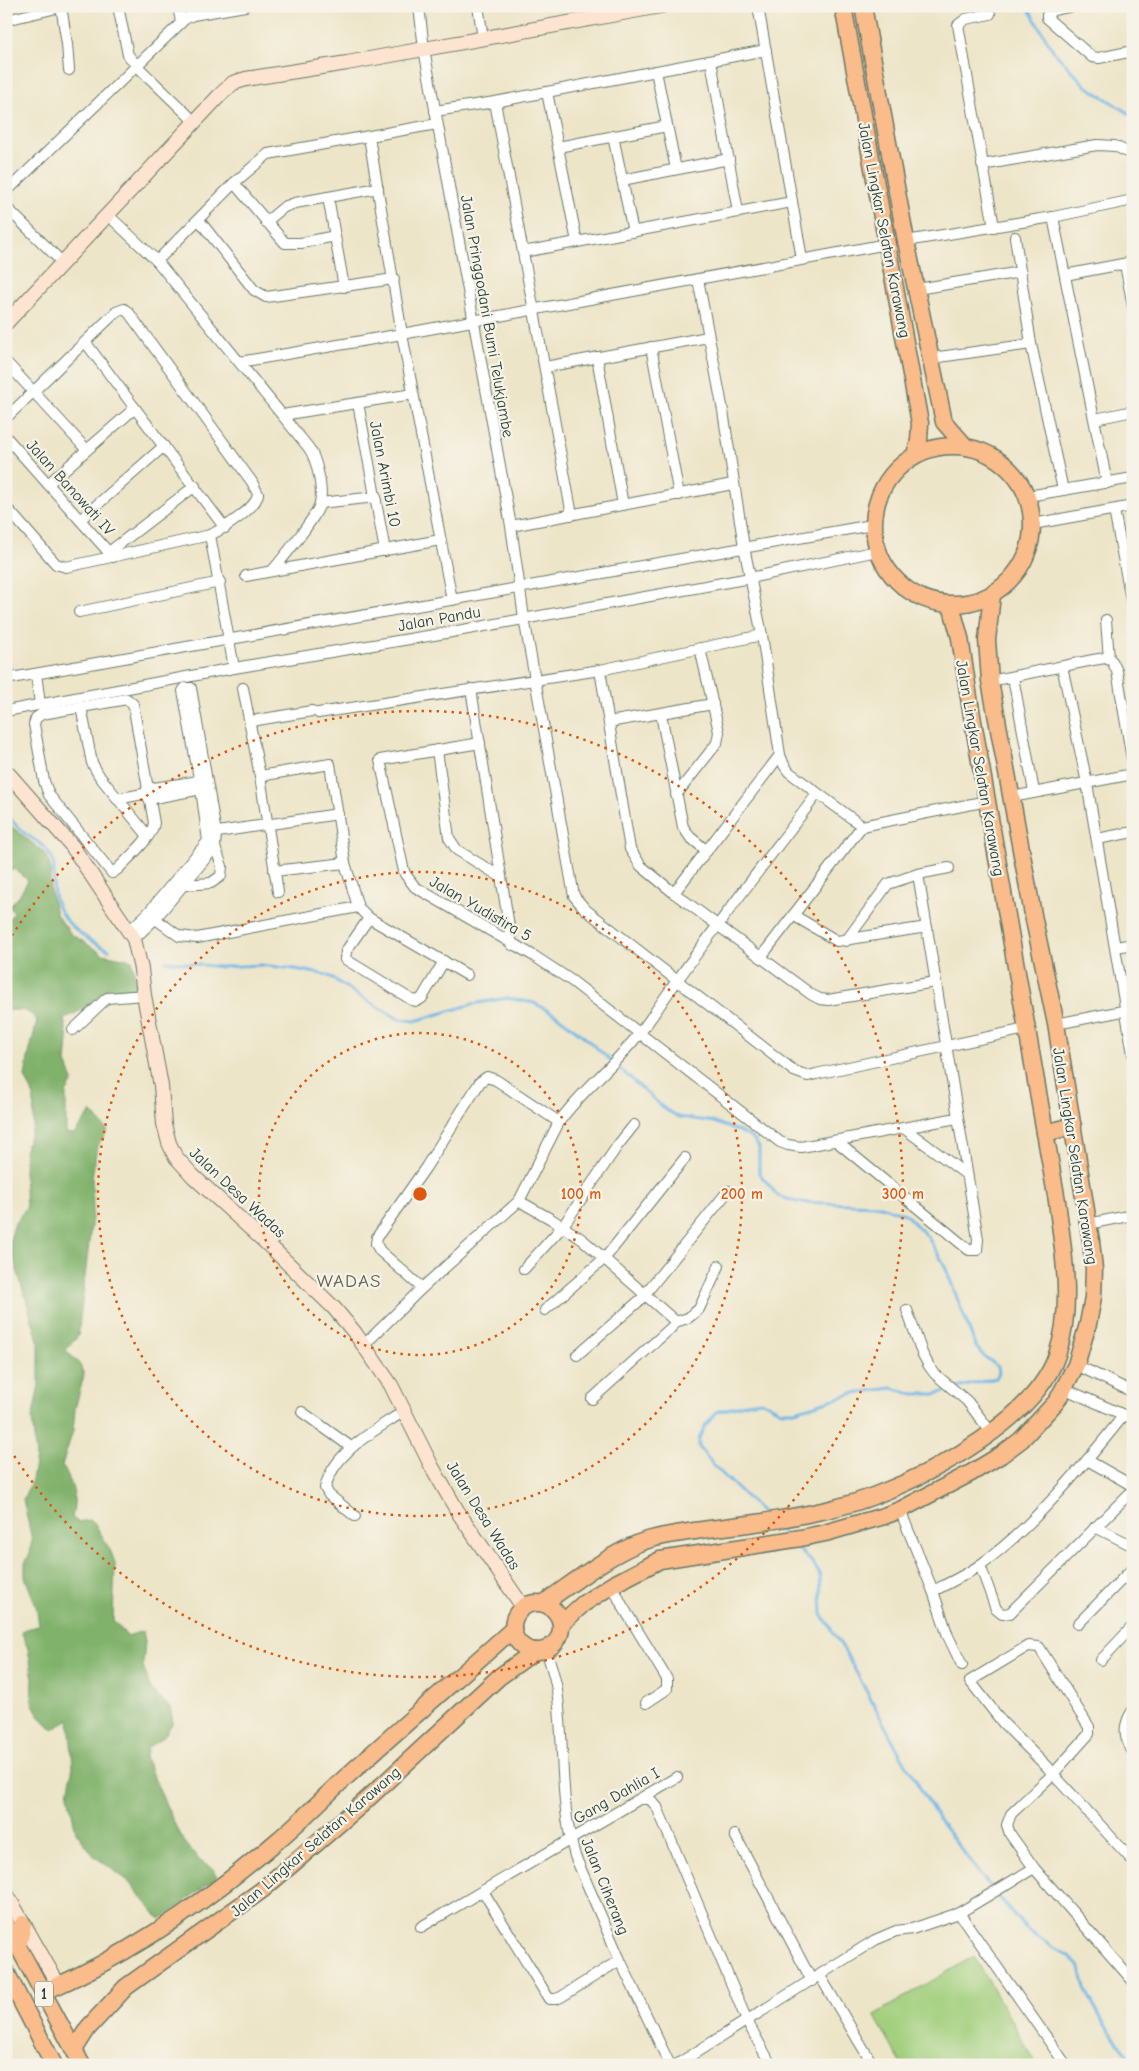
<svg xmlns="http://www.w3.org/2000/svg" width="1139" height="2071" font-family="'Comic Neue',sans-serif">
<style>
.green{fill:#a2cf7d;stroke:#608658}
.forest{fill:#81b26c;stroke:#507850}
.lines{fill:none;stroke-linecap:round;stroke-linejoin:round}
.stream{stroke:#6fb6e6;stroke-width:3}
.street-casing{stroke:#677868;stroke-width:12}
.secondary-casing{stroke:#677868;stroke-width:16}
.primary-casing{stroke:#677868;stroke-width:19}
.street{stroke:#fff;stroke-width:10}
.secondary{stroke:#fde4d0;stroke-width:14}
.primary{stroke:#f9bc8a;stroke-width:16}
.ring{fill:none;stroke:#de580e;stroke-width:2.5;stroke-dasharray:2.5 5}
.labels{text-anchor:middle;stroke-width:4.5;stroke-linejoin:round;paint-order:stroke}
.shield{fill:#f7f3e8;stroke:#60746a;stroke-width:1}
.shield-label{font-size:15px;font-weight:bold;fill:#1f3d34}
.street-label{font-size:16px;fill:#1f3d34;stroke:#f7f3e8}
.quarter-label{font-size:19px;letter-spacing:1px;fill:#5d6550;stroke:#f7f3e8}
.centre{fill:#de580e;stroke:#f7f3e8;stroke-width:2.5}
.ring-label{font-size:15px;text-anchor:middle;font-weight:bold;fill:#de580e;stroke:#f7f3e8;stroke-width:4.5;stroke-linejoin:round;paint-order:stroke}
</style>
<rect width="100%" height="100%" fill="#f7f3e8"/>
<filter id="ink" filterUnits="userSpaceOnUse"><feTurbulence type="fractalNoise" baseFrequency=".02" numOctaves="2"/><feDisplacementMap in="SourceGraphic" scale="10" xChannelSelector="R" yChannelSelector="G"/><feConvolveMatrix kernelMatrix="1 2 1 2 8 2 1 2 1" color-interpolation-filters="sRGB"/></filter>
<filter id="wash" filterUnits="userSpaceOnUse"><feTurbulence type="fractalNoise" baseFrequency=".0096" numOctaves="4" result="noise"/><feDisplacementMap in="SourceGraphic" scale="20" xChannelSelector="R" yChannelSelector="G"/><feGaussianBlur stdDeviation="1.12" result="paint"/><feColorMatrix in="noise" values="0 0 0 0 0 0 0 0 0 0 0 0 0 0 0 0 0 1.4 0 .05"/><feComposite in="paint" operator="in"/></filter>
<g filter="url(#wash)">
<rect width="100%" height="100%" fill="#ede5c8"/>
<polygon class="green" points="974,1956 1037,2065 902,2065 874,2015"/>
<path class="forest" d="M6 822 47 855 50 866V890L56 914 71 934 103 954 132 960 137 990H108L83 1009 64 1019 68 1039 66 1062 73 1081 66 1093V1133L74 1134 91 1112 108 1131 97 1146 92 1178 93 1209 78 1336 66 1350 80 1365 84 1375 75 1409 73 1431 62 1465C73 1485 77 1494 72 1518L78 1522 89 1520 94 1522 111 1552 115 1563 113 1620 127 1636 143 1631 145 1641 143 1666 151 1690 170 1707 173 1722 163 1738 148 1747 145 1758 180 1836 200 1861 213 1869 217 1877 174 1910 160 1919 127 1880 94 1856 76 1832 68 1794 73 1766 69 1719 53 1730 39 1716 32 1702 33 1679 28 1649 21 1631 39 1625 36 1606 25 1577V1563L30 1553 32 1540 23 1499 32 1480 36 1457 32 1419 39 1385V1343L9 1243 15 1223 26 1208 24 1172 25 1149 33 1127 34 1096 25 1077 28 1058 37 1021C30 1009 19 1009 6 1011V921L14 913 9 906 20 895 28 880 14 869 11 871 6 868Z"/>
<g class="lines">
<g class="stream">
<polyline points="1027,6 1054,52 1086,86 1133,116"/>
<path d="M6 814C11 819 16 826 22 831 31 839 45 844 51 856 57 868 52 882 54 894 58 921 86 940 109 950"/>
<polyline points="166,961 220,967 261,965 295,969 327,975 364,999 399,1019 415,1021 473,1004 507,998 534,1003 556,1015 582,1035 666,1110 679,1117 714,1122 738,1131 752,1138 759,1147 759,1173 778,1196 797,1202 877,1205 905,1214 927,1236 944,1264 976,1347 984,1356 998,1367 999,1373 996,1378 957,1388"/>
<polyline points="766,1516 714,1466 699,1447 699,1439 704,1427 717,1412 751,1402 762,1401 781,1411 795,1411 854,1393 892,1388 913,1394 935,1394 951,1390"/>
<polyline points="775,1525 785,1535"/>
<polyline points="794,1545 812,1562 820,1575 822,1614 846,1653 900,1754 939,1820 980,1874 1025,1928 1052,1947 1068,1955 1080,1968 1085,1989 1103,2022 1133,2063"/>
</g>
</g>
</g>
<g filter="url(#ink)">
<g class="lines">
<defs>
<g id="street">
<polyline points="61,6 67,44 69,70"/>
<polyline points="118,6 128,55 137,66 195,122"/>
<polyline points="178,6 181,22"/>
<polyline points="419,6 424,49 511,526 524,618 574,896 586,910 794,1071 808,1076 816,1074 1026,1029"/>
<polyline points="478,6 483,38"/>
<polyline points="758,6 802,259"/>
<polyline points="1073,6 1053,10 1047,15 1047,18 1092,57 1099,58 1133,51"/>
<polyline points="990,14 966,19 958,25 994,227"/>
<polyline points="6,20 61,7"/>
<polyline points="711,61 738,212"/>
<polyline points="656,71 676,169"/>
<polyline points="547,92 577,242"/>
<polyline points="495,102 572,515"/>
<polyline points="435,111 495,102 766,50"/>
<polyline points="613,136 633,232"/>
<polyline points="369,137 402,334 452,600"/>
<polyline points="558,147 667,126"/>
<polyline points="982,165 1097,145 1115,146 1133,155"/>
<polyline points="622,180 729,159"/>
<polyline points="234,183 285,243 301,243 335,236"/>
<polyline points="6,192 185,19 193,15 245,6"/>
<polyline points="328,197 344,287"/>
<polyline points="6,207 63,263"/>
<path d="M108 215 157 261 308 447C317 458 323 489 320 503 318 515 283 558 273 570"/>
<polyline points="1053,217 1107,483"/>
<polyline points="199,220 254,290 266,297 394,279"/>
<polyline points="266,222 284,207 295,203 378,188"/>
<polyline points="1015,237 1031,344 1063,490"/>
<polyline points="906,241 1053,217 1133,200"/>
<polyline points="523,252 792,202"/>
<polyline points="157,261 234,183 268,154 437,124"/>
<polyline points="1125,264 1133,307"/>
<polyline points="1065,275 1133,262"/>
<polyline points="698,279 723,411 744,547 762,635 780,755 784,765 789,772 862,826 987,801"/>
<polyline points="917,289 1021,272"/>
<polyline points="86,343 225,528"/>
<polyline points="651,347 679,495"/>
<polyline points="597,357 623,505"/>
<polyline points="932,358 1031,344"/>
<polyline points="6,362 86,449"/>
<polyline points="240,362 402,334 887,244"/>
<polyline points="545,367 708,337"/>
<polyline points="358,403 385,551"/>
<polyline points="282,415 413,394"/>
<path d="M6 418 116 312 124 309 129 313 252 482 258 494C257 508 223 529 210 535L66 567 56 564 6 507"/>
<polyline points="1095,419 1133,411"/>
<polyline points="6,437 113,557"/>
<polyline points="48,484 135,408"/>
<polyline points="1028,496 1133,478"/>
<polyline points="320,503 376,497"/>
<polyline points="1114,510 1133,610"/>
<polyline points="81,519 164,446"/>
<polyline points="1033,524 1133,506"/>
<polyline points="511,526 733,484"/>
<polyline points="210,535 234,668"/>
<polyline points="109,552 195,486"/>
<polyline points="246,576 440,540"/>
<polyline points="79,612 220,582"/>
<polyline points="1106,620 1109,659"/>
<polyline points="1062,666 1087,783 1133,1054"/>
<polyline points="600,670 630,849 641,866 674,893 812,995 820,999 828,1000 935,982"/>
<polyline points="36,674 40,704"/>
<polyline points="1013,677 1034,792"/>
<polyline points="6,679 872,525"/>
<polyline points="990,681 1093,660 1105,658 1112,661 1117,671 1133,765"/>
<polyline points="243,688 260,776 278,892"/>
<polyline points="471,689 512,945"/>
<path d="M127 699 133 704 154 823C152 838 128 858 118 869L112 873 49 795 44 781 34 724 36 718 42 714Z"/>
<polyline points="81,707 92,763 100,777 148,836"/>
<polyline points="6,711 234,668 446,633 750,578 877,551"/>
<polyline points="318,713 600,670 762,635"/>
<polyline points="661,714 683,827 690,837 707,851"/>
<polyline points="251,721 312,711"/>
<polyline points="609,722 713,704"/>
<polyline points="480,743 380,760 403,867 405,874 415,887 534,956 572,981 780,1142 788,1145 801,1147 957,1118"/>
<polyline points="437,750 449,838 457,850 501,877"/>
<polyline points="260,776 330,764 345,863 358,907 369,918 467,975"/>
<polyline points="147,789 206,780"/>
<polyline points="676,795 717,743 719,732 700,648"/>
<polyline points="1012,797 1133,774"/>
<polyline points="117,799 148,793"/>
<polyline points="149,799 207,788"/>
<polyline points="211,833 338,814"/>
<polyline points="1097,839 1133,832"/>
<polyline points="274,871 345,863"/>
<polyline points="184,881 185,885 211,883 221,876 222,866 215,847 211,845"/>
<polyline points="674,893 780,755"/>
<polyline points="150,915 179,936 197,938 358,907"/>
<polyline points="793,915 837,941 927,927"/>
<polyline points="369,918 346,951 345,959 412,1000 417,1001 422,998 444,961"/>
<polyline points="130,930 148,913 208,841 201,789 183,691 185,688 191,688 216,833 215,847 155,919 134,939"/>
<polyline points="846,941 888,884 918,874 949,868"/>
<polyline points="1116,947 1133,944"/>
<polyline points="761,957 862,826"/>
<polyline points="1056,1024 1133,1009"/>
<polyline points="73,1030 107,998 144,995"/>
<polyline points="905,1129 967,1175"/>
<polyline points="836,1141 969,1250 977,1250 978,1239 918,874"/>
<polyline points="519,1201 551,1219 583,1240 675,1321 673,1326 592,1399"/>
<polyline points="1088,1224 1133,1215"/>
<polyline points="524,1269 563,1226 618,1145 634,1125"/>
<polyline points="422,1288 380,1251 376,1244 377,1237 426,1167 480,1082 487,1077 496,1080 559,1122"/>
<polyline points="645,1294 728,1191"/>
<polyline points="545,1310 605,1258 685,1158"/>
<polyline points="907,1310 922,1353 929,1366 935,1374 967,1401 991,1432"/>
<polyline points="675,1322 688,1318 699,1309 719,1266"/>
<path d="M364 1345 422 1288 519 1201 559 1122C582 1090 614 1066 638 1035 650 1021 660 1004 671 989 718 923 768 859 817 794"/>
<polyline points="577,1355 646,1295"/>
<polyline points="1076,1365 1133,1392"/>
<polyline points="1065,1389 1133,1419"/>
<polyline points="302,1412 351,1447"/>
<polyline points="1087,1460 1133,1486"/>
<polyline points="900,1510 933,1591 948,1636 962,1665"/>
<path d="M355 1516 329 1495 325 1488C334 1451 375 1431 404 1411"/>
<polyline points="1095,1527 1133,1546"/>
<polyline points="980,1565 996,1609 1002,1614 1010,1613 1133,1490"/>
<polyline points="612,1585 622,1605 667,1679 667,1689 646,1703"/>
<path d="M933 1591C949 1583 966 1575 980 1565 1032 1528 1084 1465 1124 1415"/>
<polyline points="1078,1624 1133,1568"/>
<path d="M546 1649C550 1663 555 1676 557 1690 565 1746 559 1802 575 1856L620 1960 670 2065"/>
<polyline points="1101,1660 1133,1626"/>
<path d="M1133 1710C1123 1725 1123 1736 1133 1752"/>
<polyline points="640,1799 650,1799 657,1807 747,2021 771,2065"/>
<polyline points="735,1835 812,1981"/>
<polyline points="1133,1861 1053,1774 1048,1768 1003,1723 970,1681 1028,1646 1039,1647 1089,1727 1089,1734 1053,1774 1011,1814 1007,1825 1010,1834 1034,1868 1133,1981"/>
<polyline points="483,1891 549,1999 556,1999 561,1997 620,1960"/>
<polyline points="959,1913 1066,2065"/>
<polyline points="421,1927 677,1777"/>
<polyline points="820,1976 873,2065"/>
<polyline points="676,2065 875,1940 896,1931 912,1929 959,1913 1034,1868"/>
</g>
<g id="secondary">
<polyline points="6,323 219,96 233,83 246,79 347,63 661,6"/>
<polyline points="6,771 72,846 134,939 141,969 144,995 161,1086 164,1124 169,1143 175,1156 193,1176 274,1250 334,1308 355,1333 391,1385 432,1467 458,1512 523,1607"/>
<polyline points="6,1893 59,1986"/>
</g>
<g id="primary">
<polyline points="843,6 920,423 919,441 915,454"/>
<polyline points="863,6 906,241 944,422 965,446"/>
<circle cx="953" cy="525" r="79"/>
<polyline points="1045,1133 1073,1126"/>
<path d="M544 1603C574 1582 605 1557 639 1543 657 1536 676 1534 695 1531 723 1527 752 1524 781 1519 813 1513 846 1507 876 1495 936 1472 1036 1418 1057 1355 1074 1306 1063 1251 1057 1201L970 704 960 638 951 605"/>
<circle cx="537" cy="1627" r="24"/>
<polyline points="561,1624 583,1604 612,1585 660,1560 801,1538 825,1533 884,1516 900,1510 971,1473 1001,1455 1021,1440 1057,1401 1076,1365 1088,1324 1093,1297 1094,1269 1091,1241 1056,1024 1034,920 990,681 987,640 992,595"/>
<polyline points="6,1924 82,2065"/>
<polyline points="18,1946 23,1924"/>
<polyline points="6,1972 54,2065"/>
<path d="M43 1992C129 1956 206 1902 277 1841 301 1821 323 1798 346 1777 401 1727 457 1679 513 1629"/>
<polyline points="74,2050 88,2028 126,1987 262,1890 362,1804 499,1677 535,1651"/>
</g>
</defs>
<use href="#street" class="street-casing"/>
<use href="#secondary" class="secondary-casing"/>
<use href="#primary" class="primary-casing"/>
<use href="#street" class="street"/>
<use href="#secondary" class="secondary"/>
<use href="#primary" class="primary"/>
</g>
</g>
<g class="ring">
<circle cx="420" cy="1194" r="161"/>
<circle cx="420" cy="1194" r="322"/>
<path d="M8 942A483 483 0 1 1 8 1446"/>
</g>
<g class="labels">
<rect class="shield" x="35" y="1981.5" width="18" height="25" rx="4"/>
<g class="shield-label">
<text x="44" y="1999">1</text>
</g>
<g class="street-label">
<text transform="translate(885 230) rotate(79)" y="6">Jalan Lingkar Selatan Karawang</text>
<text transform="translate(488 316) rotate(80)" y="6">Jalan Pringgodani Bumi Telukjambe</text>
<text transform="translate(386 474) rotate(79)" y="6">Jalan Arimbi 10</text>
<text transform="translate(71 487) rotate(48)" y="6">Jalan Banowati IV</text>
<text transform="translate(439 618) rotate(-10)" y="6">Jalan Pandu</text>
<text transform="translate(981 768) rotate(80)" y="6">Jalan Lingkar Selatan Karawang</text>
<text transform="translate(481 908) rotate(30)" y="6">Jalan Yudistira 5</text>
<text transform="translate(1076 1156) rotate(81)" y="6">Jalan Lingkar Selatan Karawang</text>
<text transform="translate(238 1192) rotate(43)" y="6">Jalan Desa Wadas</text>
<text transform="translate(484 1515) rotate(58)" y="6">Jalan Desa Wadas</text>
<text transform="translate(616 1795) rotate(-30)" y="6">Gang Dahlia I</text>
<text transform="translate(315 1841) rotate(-41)" y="6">Jalan Lingkar Selatan Karawang</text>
<text transform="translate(606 1886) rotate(68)" y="6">Jalan Ciherang</text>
</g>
<g class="quarter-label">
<text x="349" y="1287">WADAS</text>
</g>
</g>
<circle cx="420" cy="1194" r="8" class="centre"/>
<g class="ring-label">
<text x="581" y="1199">100 m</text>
<text x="742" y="1199">200 m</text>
<text x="903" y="1199">300 m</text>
</g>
<rect width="1139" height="2071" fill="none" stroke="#f7f3e8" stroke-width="25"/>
</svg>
